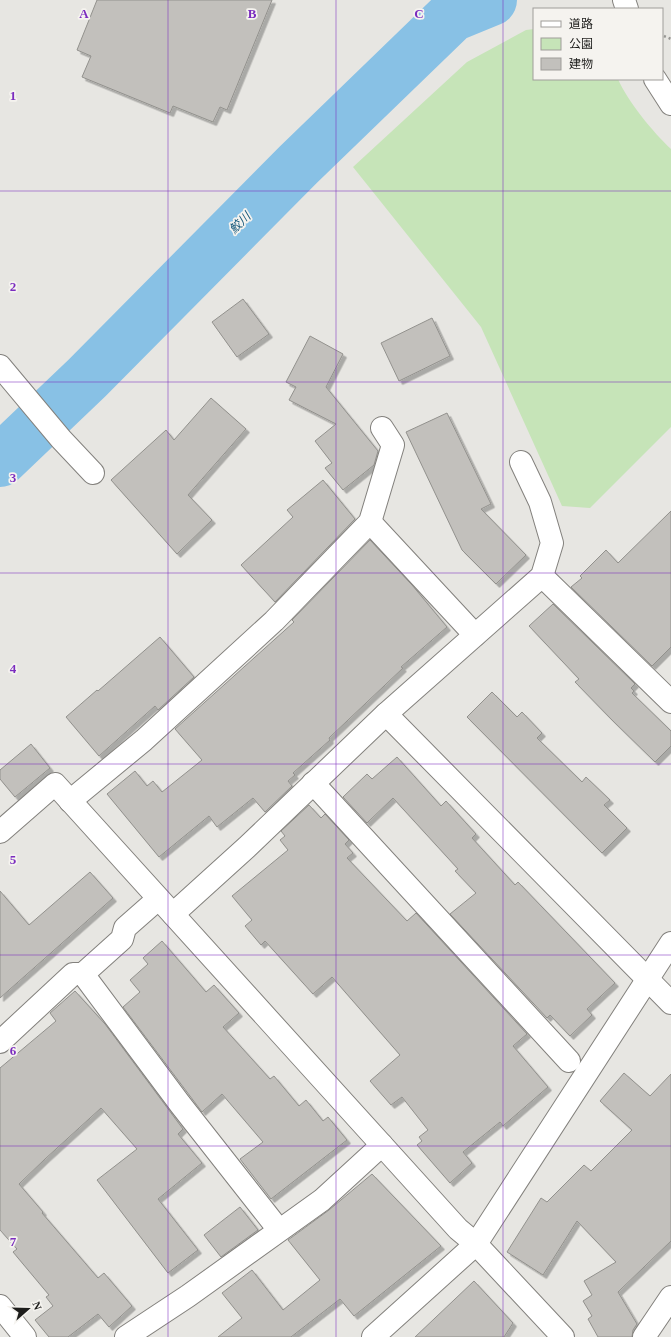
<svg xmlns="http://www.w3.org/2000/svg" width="671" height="1337" font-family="'Times New Roman','Noto Sans JP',serif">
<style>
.green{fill:#c6e4b8}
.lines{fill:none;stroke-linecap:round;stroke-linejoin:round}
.river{stroke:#88c1e5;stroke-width:52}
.building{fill:#c2c0bc;stroke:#92918d;filter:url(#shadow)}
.minor-casing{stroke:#83817d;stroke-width:24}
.path{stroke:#979693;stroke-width:2.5;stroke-dasharray:2 3;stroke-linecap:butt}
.minor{stroke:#fff;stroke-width:22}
.grid{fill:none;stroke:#7b2cbf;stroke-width:1;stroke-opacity:0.55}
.labels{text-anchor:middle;stroke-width:3.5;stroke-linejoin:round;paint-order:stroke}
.water-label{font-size:12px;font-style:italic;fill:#15587b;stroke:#f5f3ef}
.grid-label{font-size:13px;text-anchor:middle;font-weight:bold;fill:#7b2cbf;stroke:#f5f3ef;stroke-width:3.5;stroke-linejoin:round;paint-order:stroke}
</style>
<defs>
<filter id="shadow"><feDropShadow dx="3.5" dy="3.5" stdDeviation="0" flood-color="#0004"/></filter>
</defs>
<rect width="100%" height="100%" fill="#e7e6e2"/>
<path class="green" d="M534 29V79H618C628 102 653 132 671 149V427L590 508 562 506 481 327 353 167 467 62 526 30Z"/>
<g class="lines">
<polyline class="river" points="0,461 87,378 298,165 452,16 491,0"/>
</g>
<g class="building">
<polygon points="97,0 272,0 227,110 220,107 213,122 173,106 170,113 82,77 91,56 77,50"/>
<polygon points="243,299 269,334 237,357 212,322"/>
<polygon points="432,318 450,356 399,381 381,343"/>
<polygon points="310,336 343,354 326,387 378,451 374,465 343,490 325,468 332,463 315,441 336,424 289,400 296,387 286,382"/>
<polygon points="211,398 246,429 188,495 212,520 177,554 111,480 166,430 174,440"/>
<polygon points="447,413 491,504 481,509 526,555 496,584 462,550 406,432"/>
<polygon points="323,480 355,519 275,602 241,565 293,517 287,510"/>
<polygon points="671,511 671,647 652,666 571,587 582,578 580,576 606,550 618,563"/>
<polygon points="370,540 412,585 447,627 401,667 403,668 329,738 330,740 293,773 295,775 288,781 292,786 265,812 253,798 217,827 209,816 159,857 107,794 135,771 147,786 153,781 162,792 202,760 175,729 294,622 292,620"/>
<polygon points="553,604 635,684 631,688 634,691 632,693 671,731 671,746 655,762 612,720 575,682 579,679 529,626"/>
<polygon points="160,637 194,677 158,710 155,706 99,756 66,717 97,690 98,691"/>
<polygon points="492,692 517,717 522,712 542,733 537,738 582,782 586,777 610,800 604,805 627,828 602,853 467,717"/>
<polygon points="31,744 50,768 15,797 0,779 0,770"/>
<polygon points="397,757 441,806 446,801 476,834 472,838 515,885 518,882 615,983 587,1009 592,1015 570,1036 550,1015 547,1018 450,914 476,893 455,871 458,869 393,798 367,823 343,797 367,774 372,779"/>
<polygon points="309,805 321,818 325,814 349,840 345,844 353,853 347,858 407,921 416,913 527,1034 513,1046 548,1087 503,1126 500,1122 463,1152 472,1163 450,1183 417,1145 422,1141 419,1137 428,1130 402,1097 391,1105 370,1081 400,1055 332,977 313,994 265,941 261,945 245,926 252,920 232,896 288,850 280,840 285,836 281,831"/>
<polygon points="90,872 113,898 0,998 0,891 29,925"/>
<polygon points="162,941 206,992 214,985 239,1013 223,1027 270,1079 274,1076 299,1106 306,1100 323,1121 328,1117 347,1140 271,1199 240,1159 263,1142 222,1094 202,1112 123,1007 140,992 130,980 148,964 143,958"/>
<polygon points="75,991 105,1024 183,1129 178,1134 202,1163 158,1199 198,1250 168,1273 97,1180 137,1149 101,1108 45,1159 19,1184 43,1212 42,1213 98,1278 104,1273 132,1306 109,1327 98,1314 68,1337 49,1337 35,1320 53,1306 46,1297 49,1295 13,1252 17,1249 0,1230 0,1068 56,1021 50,1013"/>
<polygon points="624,1073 650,1096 671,1074 671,1241 618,1292 637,1324 633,1330 632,1337 598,1337 588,1319 592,1316 583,1301 592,1295 584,1281 616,1262 577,1221 543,1275 507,1252 541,1198 547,1202 584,1165 591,1171 632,1130 600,1101"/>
<polygon points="372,1174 441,1246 354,1316 340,1299 291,1337 218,1337 242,1318 222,1293 252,1270 283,1310 320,1280 288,1240 329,1210"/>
<polygon points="240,1207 258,1230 221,1257 204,1235"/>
<polygon points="474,1281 513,1323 504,1337 415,1337"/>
</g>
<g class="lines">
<defs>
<g id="minor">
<polyline points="624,0 627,9"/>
<polyline points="655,79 671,104"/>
<polyline points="0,366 61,439 93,473"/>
<polyline points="370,522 475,635"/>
<polyline points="542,576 671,702"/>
<polyline points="386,714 671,1003"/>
<polyline points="313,783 569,1061"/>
<polyline points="70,801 144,740 274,621 370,522 393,445 382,428"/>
<polyline points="0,832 55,784 458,1229 476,1244 563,1337"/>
<polyline points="173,914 247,847 386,714 542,576 552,543 540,502 521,462"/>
<polyline points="83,974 180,1104 279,1230"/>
<polyline points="0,1042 73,974 83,974 122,939 125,928 158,899"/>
<polyline points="0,1306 25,1337"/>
<polyline points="126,1337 188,1296 322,1200 382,1145"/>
<polyline points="373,1337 476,1244 671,943"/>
<polyline points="644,1337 671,1297"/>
</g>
</defs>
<use href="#minor" class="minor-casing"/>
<polyline class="path" points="664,36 671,39"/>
<use href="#minor" class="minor"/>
</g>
<path class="grid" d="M168 0V1337M336 0V1337M503 0V1337M0 191H671M0 382H671M0 573H671M0 764H671M0 955H671M0 1146H671"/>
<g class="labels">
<g class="water-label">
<text transform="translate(240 223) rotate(-45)" y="4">鮫川</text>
</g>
</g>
<g class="grid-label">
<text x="84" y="18">A</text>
<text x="252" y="18">B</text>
<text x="419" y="18">C</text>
<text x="13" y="100">1</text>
<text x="13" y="291">2</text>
<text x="13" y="482">3</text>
<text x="13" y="673">4</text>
<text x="13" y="864">5</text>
<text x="13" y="1055">6</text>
<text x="13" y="1246">7</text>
</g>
<rect x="533" y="8" width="130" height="72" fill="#f5f3ef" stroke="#9f9d9a"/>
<rect x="541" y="21" width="20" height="6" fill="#ffffff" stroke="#9f9d9a"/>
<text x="569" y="28" font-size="12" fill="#1d1d1b">道路</text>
<rect x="541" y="38" width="20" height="12" fill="#c6e4b8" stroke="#9f9d9a"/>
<text x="569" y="48" font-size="12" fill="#1d1d1b">公園</text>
<rect x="541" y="58" width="20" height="12" fill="#c2c0bc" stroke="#9f9d9a"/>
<text x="569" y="68" font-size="12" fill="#1d1d1b">建物</text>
<g transform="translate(28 1309) rotate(70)" stroke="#f5f3ef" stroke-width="3" paint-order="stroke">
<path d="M0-3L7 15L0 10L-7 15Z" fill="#1d1d1b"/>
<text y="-6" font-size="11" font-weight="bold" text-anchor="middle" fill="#1d1d1b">N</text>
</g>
</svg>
